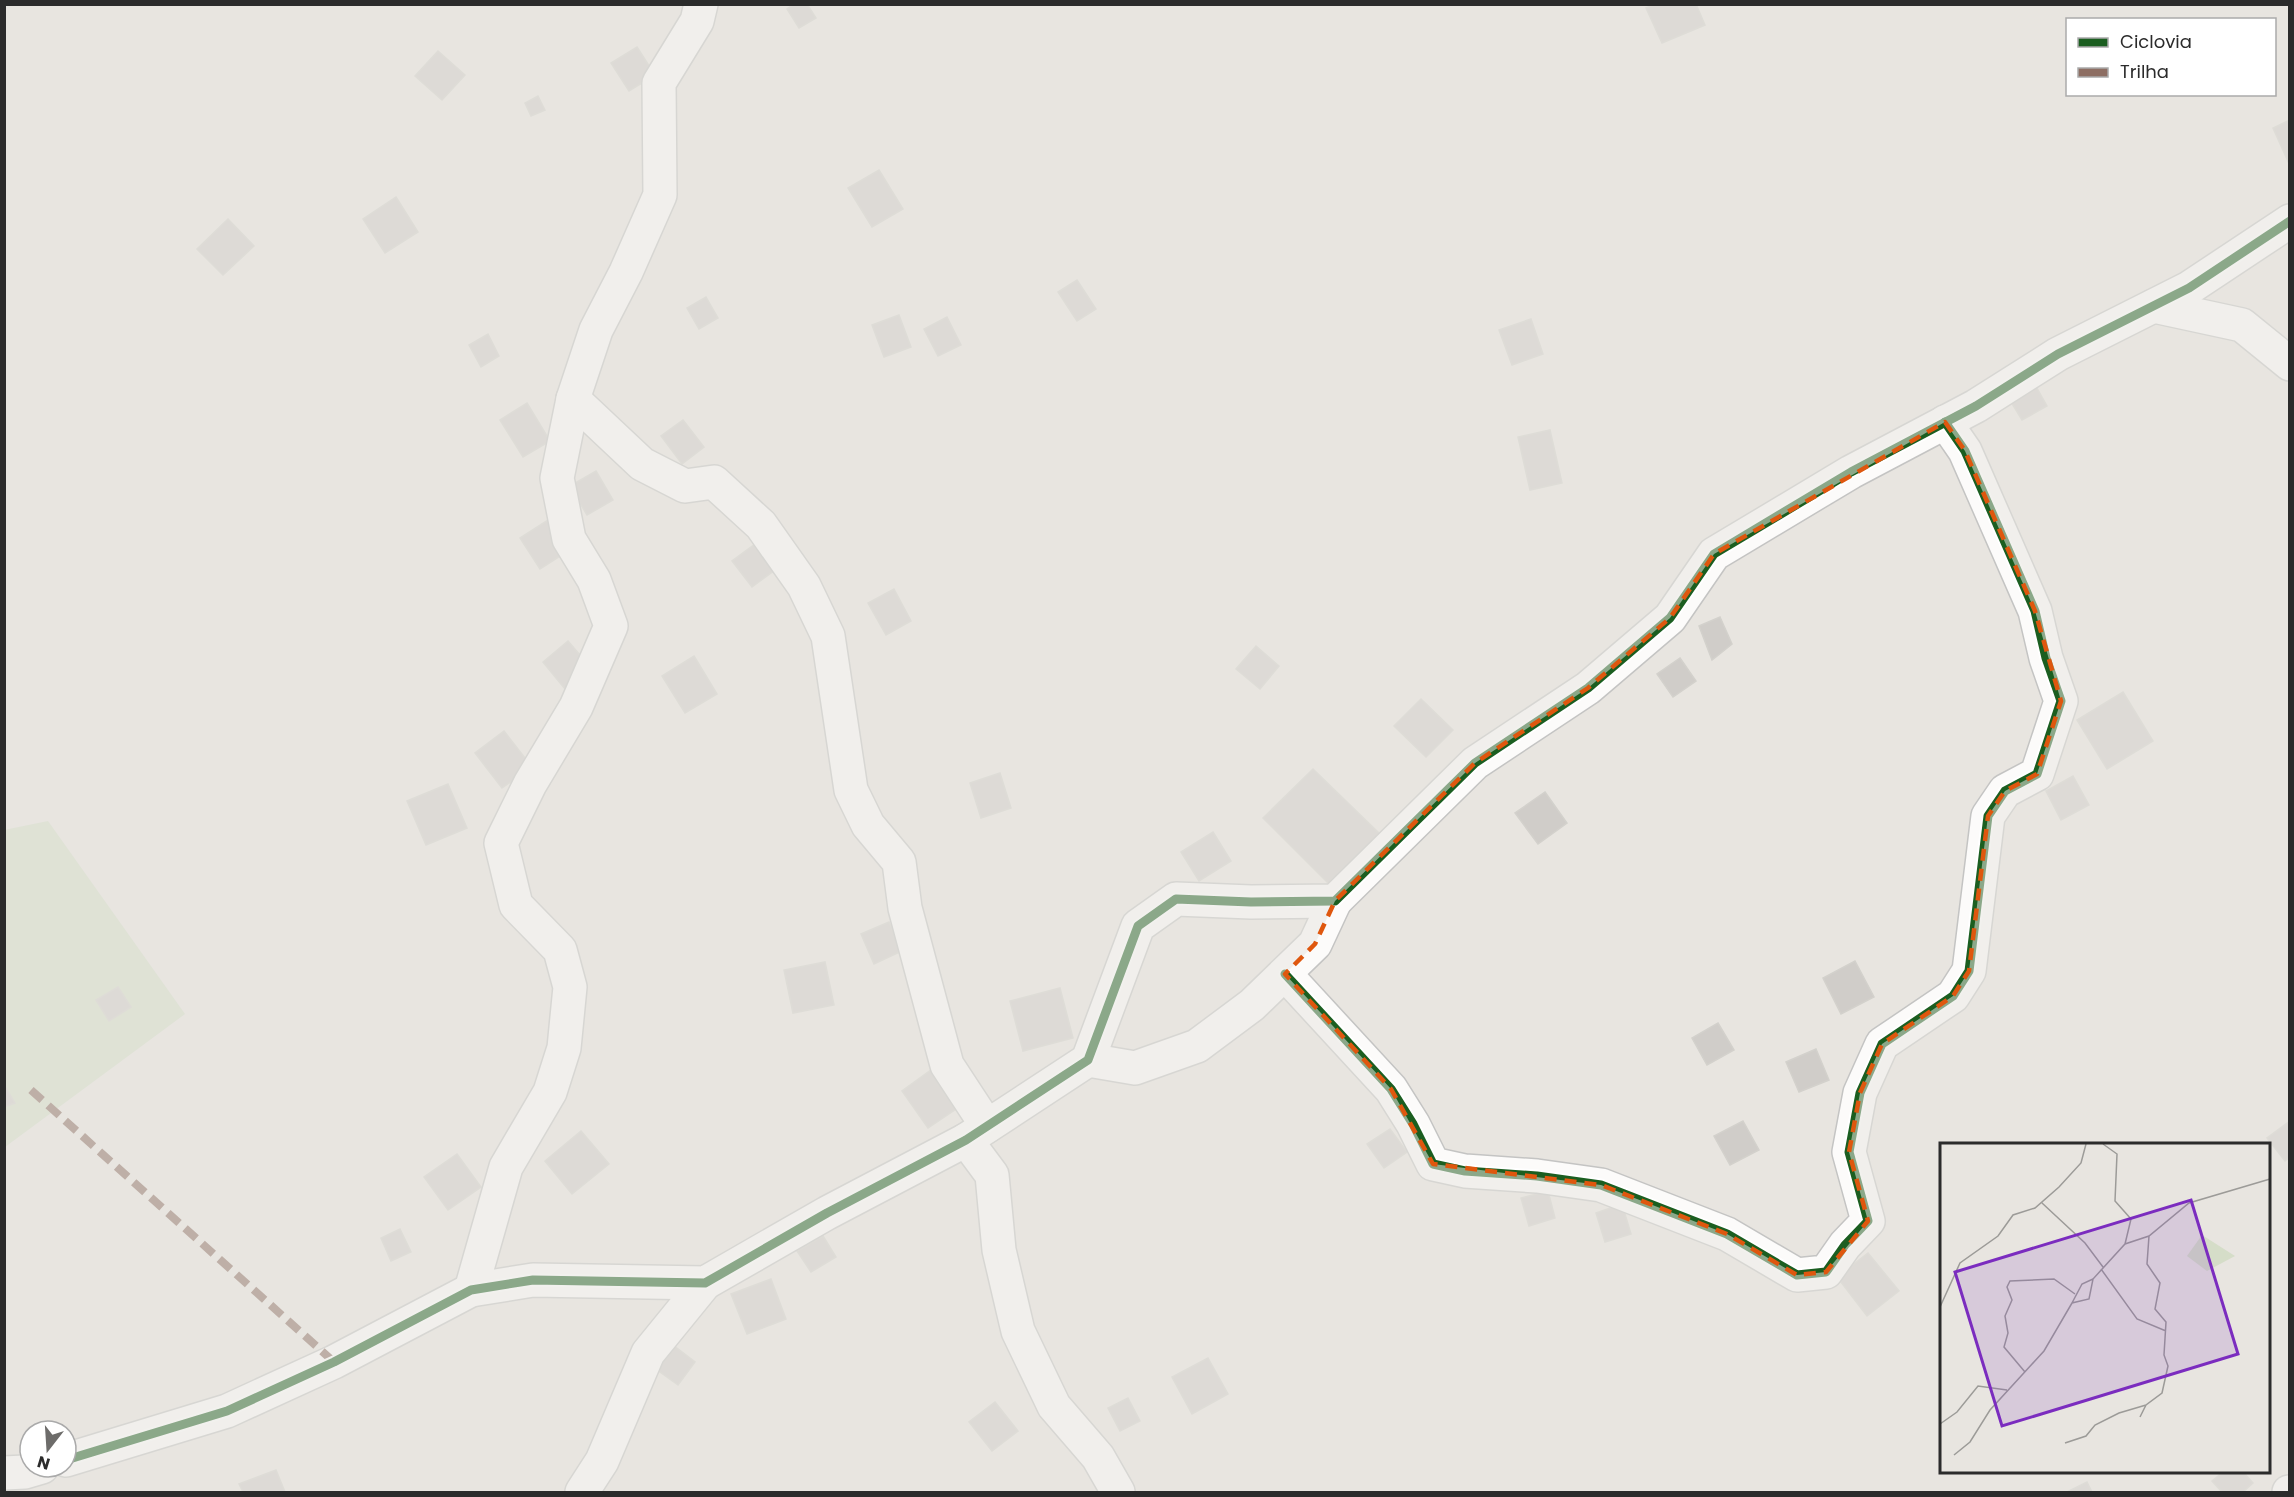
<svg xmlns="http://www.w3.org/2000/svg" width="2294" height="1497" font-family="Poppins,sans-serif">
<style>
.cemetery{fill:#d5ddc8}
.building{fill:#d0cdc9;stroke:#d3d1cc;stroke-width:1.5}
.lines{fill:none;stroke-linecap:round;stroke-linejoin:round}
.minor-casing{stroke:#c4c4c3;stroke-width:36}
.minor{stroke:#fcfbfa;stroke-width:33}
.quiet{stroke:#8d6e63;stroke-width:8;stroke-dasharray:15 8;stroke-linecap:butt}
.cycleway-casing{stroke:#fff;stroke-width:13}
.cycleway{stroke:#1b5e20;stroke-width:9}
.marked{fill:none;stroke:#df570e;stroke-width:4.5;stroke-dasharray:12 8;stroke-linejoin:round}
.inset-road{fill:none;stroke:#9c9b98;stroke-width:1.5}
.view{fill:#7b2cbf;fill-opacity:0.15;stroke:#7b2cbf;stroke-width:3}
.inset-edge{fill:none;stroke:#2b2b2b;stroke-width:3}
</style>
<rect width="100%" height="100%" fill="#e8e5e0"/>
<polygon class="cemetery" points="48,821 185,1014 5,1147 4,830"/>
<g class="building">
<polygon points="794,4 807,4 816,18 799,28 787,9"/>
<polygon points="1656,4 1696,4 1705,25 1662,43 1646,8"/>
<polygon points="637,47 655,75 629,91 611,63"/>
<polygon points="438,51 465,75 442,100 415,76"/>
<polygon points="538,96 545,110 531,116 525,103"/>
<polygon points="2290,120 2290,166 2273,128"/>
<polygon points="879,170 903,209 872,227 848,188"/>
<polygon points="396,197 418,232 385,253 363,219"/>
<polygon points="228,219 254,246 223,275 197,249"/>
<polygon points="1077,280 1096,309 1077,321 1058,292"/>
<polygon points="706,297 718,318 699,329 687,308"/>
<polygon points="899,315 911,347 884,357 872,325"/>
<polygon points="947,317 961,345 938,356 924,329"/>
<polygon points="1531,319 1543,354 1512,365 1499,330"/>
<polygon points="488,334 499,356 481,367 469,345"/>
<polygon points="2033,381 2047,406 2022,420 2008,397"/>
<polygon points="527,403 550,441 523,457 500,420"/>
<polygon points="683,420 704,447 682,464 661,436"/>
<polygon points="1550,430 1562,483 1530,490 1518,437"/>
<polygon points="596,471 613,500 587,515 570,486"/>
<polygon points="548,520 568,551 540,569 520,538"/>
<polygon points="755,544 775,570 752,587 732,561"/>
<polygon points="894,589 911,621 886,635 868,603"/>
<polygon points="1720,617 1732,644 1712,660 1699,626"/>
<polygon points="568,641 591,668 565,689 543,662"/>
<polygon points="1256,646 1279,666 1260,689 1236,669"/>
<polygon points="694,656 717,694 685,713 662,676"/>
<polygon points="1680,658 1696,681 1673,697 1657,674"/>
<polygon points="2123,692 2153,741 2107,769 2077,720"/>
<polygon points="1421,699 1453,730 1426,757 1394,726"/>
<polygon points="504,731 532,767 502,788 475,753"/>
<polygon points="1313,769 1380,834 1329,884 1263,818"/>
<polygon points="1000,773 1011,808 981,818 970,783"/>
<polygon points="2073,776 2089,805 2061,820 2046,791"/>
<polygon points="448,784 467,828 426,845 407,801"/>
<polygon points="1545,792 1567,823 1538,844 1515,813"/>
<polygon points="1213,832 1231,861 1199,881 1181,852"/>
<polygon points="889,922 902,951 874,964 861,934"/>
<polygon points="1855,961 1874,997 1841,1014 1823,978"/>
<polygon points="825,962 834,1005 793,1013 784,970"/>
<polygon points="118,987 131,1007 109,1021 96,1000"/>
<polygon points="1060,988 1073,1038 1023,1051 1010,1001"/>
<polygon points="1718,1023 1734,1050 1707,1065 1692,1038"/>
<polygon points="1816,1049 1829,1080 1799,1092 1786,1062"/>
<polygon points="935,1067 962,1105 928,1128 902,1091"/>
<polygon points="4,1085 15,1103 4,1107"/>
<polygon points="1743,1121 1759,1150 1730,1165 1714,1136"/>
<polygon points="2290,1121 2290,1157 2285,1161 2267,1138"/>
<polygon points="1390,1129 1407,1152 1384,1168 1367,1144"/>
<polygon points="581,1131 609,1164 572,1194 545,1161"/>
<polygon points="457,1154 481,1187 448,1210 424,1177"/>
<polygon points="1548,1191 1555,1218 1529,1226 1521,1198"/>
<polygon points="1622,1204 1631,1234 1605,1242 1596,1213"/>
<polygon points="400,1229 411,1252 391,1261 381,1238"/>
<polygon points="823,1236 836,1257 811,1272 797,1251"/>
<polygon points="1868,1253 1899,1291 1867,1316 1837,1277"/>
<polygon points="771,1279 786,1319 747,1334 731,1294"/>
<polygon points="673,1345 695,1362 678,1385 656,1369"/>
<polygon points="1208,1358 1228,1394 1192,1414 1172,1377"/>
<polygon points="1128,1398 1140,1421 1120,1431 1108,1408"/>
<polygon points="995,1402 1018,1431 992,1451 969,1422"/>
<polygon points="276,1470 285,1492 243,1492 239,1484"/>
<polygon points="2223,1472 2243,1472 2253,1483 2243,1492 2222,1492 2212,1481"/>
<polygon points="2087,1482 2092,1492 2067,1492"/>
</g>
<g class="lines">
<defs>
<g id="minor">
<polyline points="2154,306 2242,325 2290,364"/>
<polyline points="573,399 642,464 685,486 714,482 761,525 804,586 828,636 851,790 868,825 899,862 905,908 947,1065 987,1126"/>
<polyline points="1285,974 1391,1089 1413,1124 1433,1164 1465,1171 1537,1176 1601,1185 1727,1234 1797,1275 1826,1272 1845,1245 1868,1221 1849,1152 1860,1093 1882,1044 1953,996 1969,971 1988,816 2005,791 2037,774 2061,701 2046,658 2035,611 1965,451 1945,422"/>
<polyline points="1088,1060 1135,1068 1197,1046 1252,1005 1315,944 1335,901"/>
<polyline points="966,1140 992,1175 999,1250 1018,1331 1054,1406 1098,1457 1118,1492"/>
<polyline points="471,1290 506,1167 550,1092 564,1048 570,987 560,950 516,905 501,843 530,784 576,707 611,626 594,580 569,539 557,478 573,399 596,330 626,272 660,195 659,83 697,21 701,4"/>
<polyline points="66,1460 227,1411 334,1362 471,1290 533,1280 705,1283 827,1213 966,1140 1088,1060 1138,926 1176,899 1251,902 1335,901 1475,763 1588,688 1670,618 1714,554 1851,472 1976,406 2058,354 2189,288 2290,221"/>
<polyline points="4,1473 25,1472 42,1467"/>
<polyline points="582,1492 602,1461 648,1353 705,1283"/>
<polyline points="2289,1492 2290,1492"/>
</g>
</defs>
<use href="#minor" class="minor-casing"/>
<use href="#minor" class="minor"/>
<polyline class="quiet" points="31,1090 334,1362"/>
<defs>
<g id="cycleway">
<polyline points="1285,974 1391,1089 1413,1124 1433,1164 1465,1171 1537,1176 1601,1185 1727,1234 1797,1275 1826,1272 1845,1245 1868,1221 1849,1152 1860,1093 1882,1044 1953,996 1969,971 1988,816 2005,791 2037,774 2061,701 2046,658 2035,611 1965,451 1945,422"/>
<polyline points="66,1460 227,1411 334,1362 471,1290 533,1280 705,1283 827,1213 966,1140 1088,1060 1138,926 1176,899 1251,902 1335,901 1475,763 1588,688 1670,618 1714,554 1851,472 1976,406 2058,354 2189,288 2290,221"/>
</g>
</defs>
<use href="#cycleway" class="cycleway-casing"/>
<use href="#cycleway" class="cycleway"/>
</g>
<path d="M0 0H2294V1497H0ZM1945 422 1965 451 2035 611 2061 701 2037 774 2005 791 1988 816 1969 971 1953 996 1882 1044 1860 1093 1849 1152 1868 1221 1826 1272 1797 1275 1727 1234 1601 1185 1433 1164 1391 1089 1285 974 1315 944 1335 901 1475 763 1588 688 1670 618 1714 554Z" fill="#e8e5e0" fill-opacity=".55" fill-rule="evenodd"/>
<path class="marked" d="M1945 422 1965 451 2035 611 2061 701 2037 774 2005 791 1988 816 1969 971 1953 996 1882 1044 1860 1093 1849 1152 1868 1221 1826 1272 1797 1275 1727 1234 1601 1185 1433 1164 1391 1089 1285 974 1315 944 1335 901 1475 763 1588 688 1670 618 1714 554Z"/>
<g transform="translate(1940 1143)">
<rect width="330" height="330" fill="#e8e5e0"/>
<path d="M262 92 295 113 267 128 247 113Z" fill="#d5ddc8"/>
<path class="inset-road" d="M163 1 177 11 175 58 191 76 185 101M102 60 145 100 163 124M161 126 197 176 226 188M132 160 142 141 153 136M0 164 20 120 58 93 73 72 95 65 119 44 141 20 146 1M85 229 64 204 68 190 65 173 72 157 67 144 70 138 114 136 135 151M200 274 206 262 222 250 228 223 224 212 226 179 215 166 220 140 207 121 209 93M0 281 17 269 38 243 67 247M125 300 146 293 155 282 179 270 206 262M14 312 30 299 50 267 104 208 132 160 149 156 153 136 185 101 209 93 249 60 330 36"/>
<path class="view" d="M251 57 298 211 62 283 15 129Z"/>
<rect width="330" height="330" class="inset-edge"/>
</g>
<rect width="2294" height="1497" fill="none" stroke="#2b2b2b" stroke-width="12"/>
<rect x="2066" y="18" width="210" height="78" fill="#ffffff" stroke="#aaaaaa" stroke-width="1.5"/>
<rect x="2078" y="38" width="30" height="9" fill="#1b5e20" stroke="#aaaaaa" stroke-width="1.5"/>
<text x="2120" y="48" font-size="18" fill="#2b2b2b">Ciclovia</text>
<rect x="2078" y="68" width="30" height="9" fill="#8d6e63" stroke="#aaaaaa" stroke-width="1.5"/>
<text x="2120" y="78" font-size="18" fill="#2b2b2b">Trilha</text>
<g transform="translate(48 1449) rotate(197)"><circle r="28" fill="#ffffff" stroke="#aaaaaa" stroke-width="1.5"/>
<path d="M0-4.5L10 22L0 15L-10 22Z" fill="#6d6c6a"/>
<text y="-9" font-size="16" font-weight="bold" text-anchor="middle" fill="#2b2b2b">N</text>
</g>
</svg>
